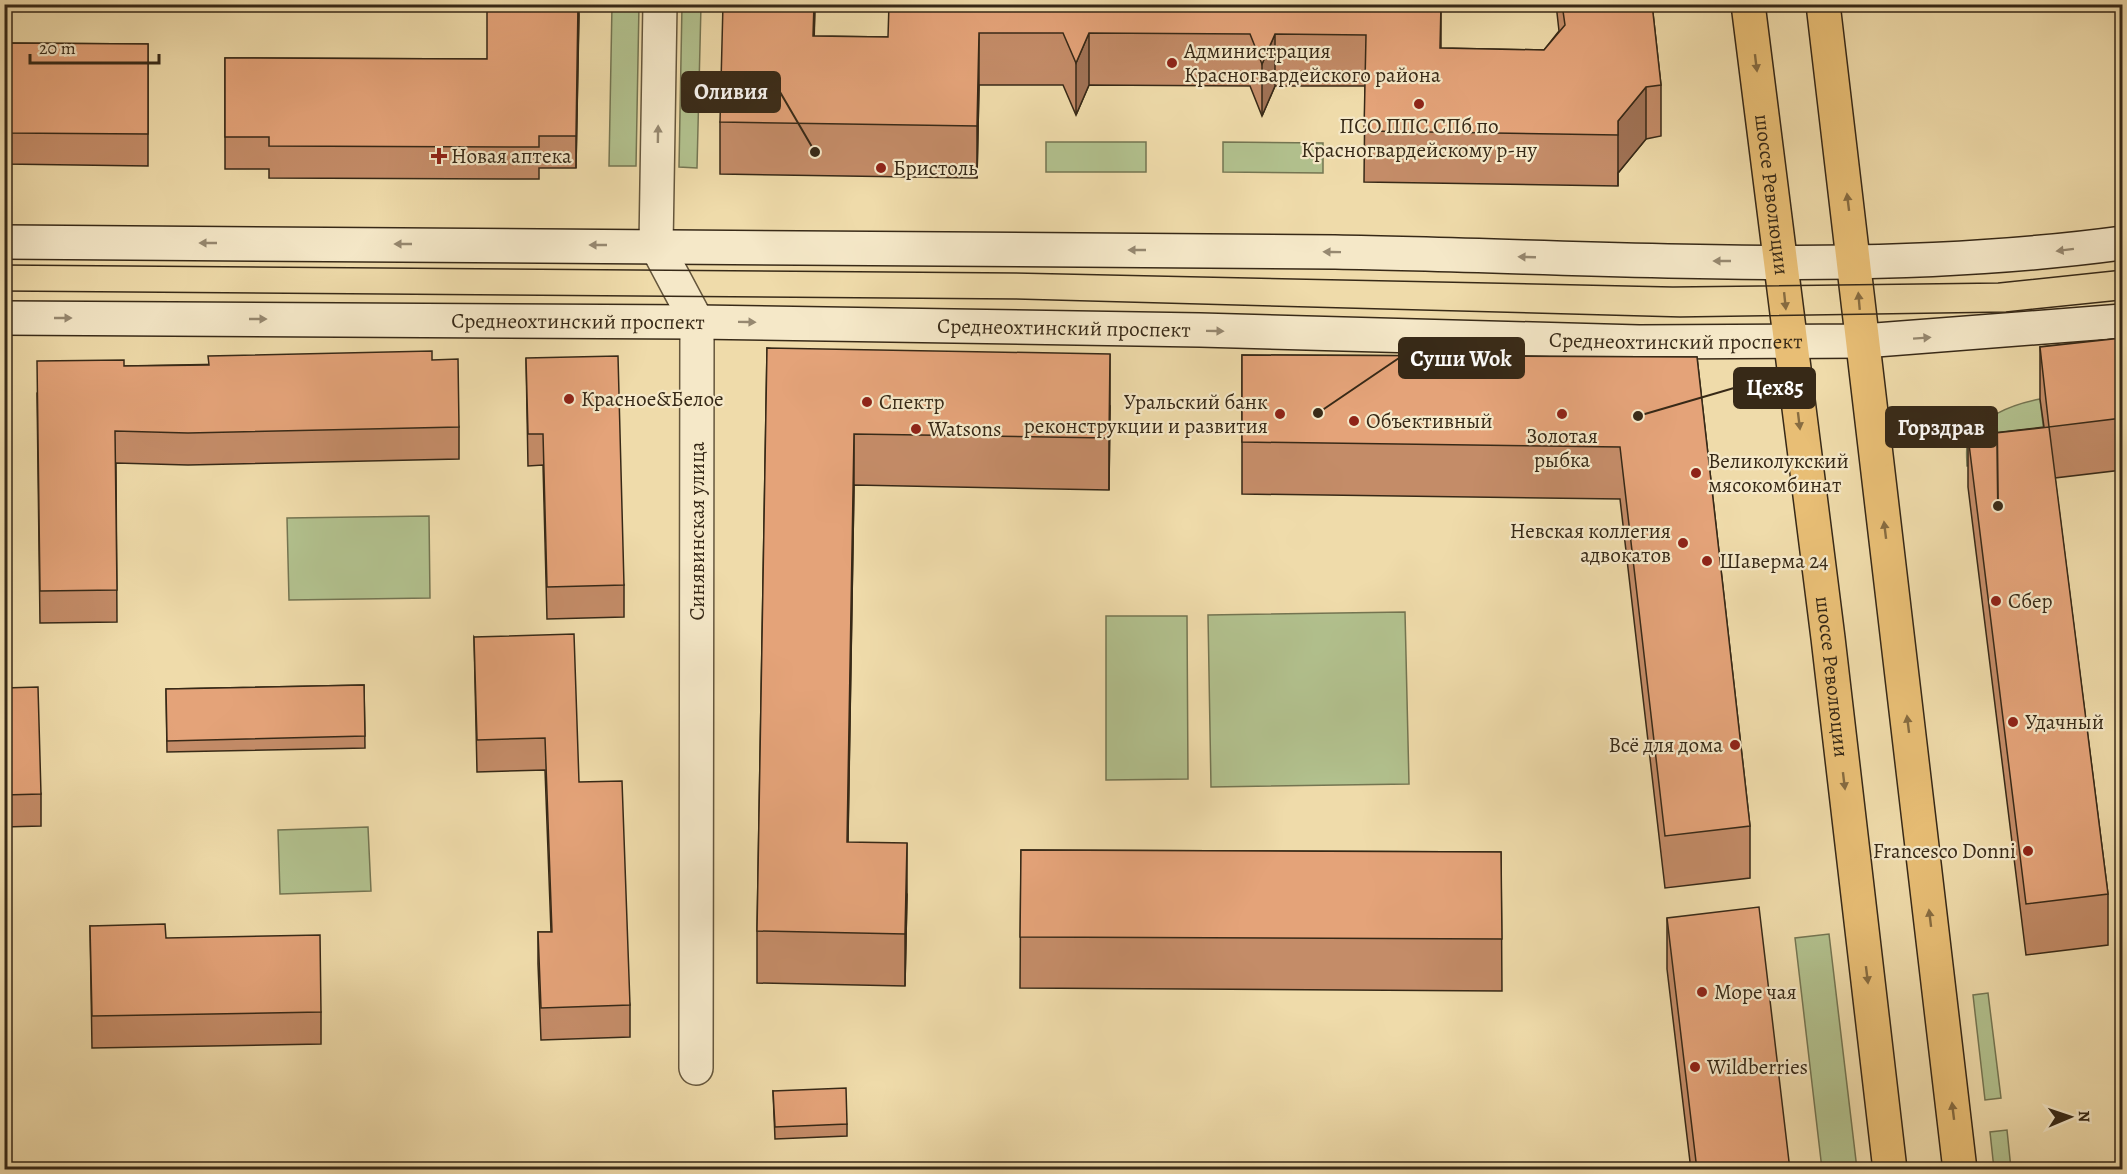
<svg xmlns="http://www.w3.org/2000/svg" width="2127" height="1174" font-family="Alegreya,serif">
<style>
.green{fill:#b2c18e;stroke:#747552;stroke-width:1.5}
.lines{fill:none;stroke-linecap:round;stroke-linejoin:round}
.minor-casing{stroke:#65563c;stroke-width:36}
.secondary-casing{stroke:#372917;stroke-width:36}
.primary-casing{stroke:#372917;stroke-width:36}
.minor{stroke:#f5e8c8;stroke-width:33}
.secondary{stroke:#f5e8c8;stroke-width:33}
.primary{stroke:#e8be75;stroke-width:33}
.tram{stroke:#372917;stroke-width:1.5}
.wall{fill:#c48c68;stroke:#372917;stroke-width:1.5}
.shaded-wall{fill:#a07255;stroke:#372917;stroke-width:1.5}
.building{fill:#e4a379;stroke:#372917;stroke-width:1.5}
.oneway{fill:#876c41}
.oneway2{fill:#968870}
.poi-dot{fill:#8f2418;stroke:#f5e8c8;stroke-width:2}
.labels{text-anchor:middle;stroke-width:4.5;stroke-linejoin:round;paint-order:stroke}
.poi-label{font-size:21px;fill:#372917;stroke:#f5e8c8;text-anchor:start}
.street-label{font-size:21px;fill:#372917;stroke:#f5e8c8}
.leader{fill:none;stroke:#372917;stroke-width:2}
.callout-dot{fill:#372917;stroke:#f5e8c8;stroke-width:2}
.callout{fill:#372917;stroke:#372917;stroke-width:2}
.callout-label{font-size:22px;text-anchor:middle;font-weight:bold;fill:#fff}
</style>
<rect width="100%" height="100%" fill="#efdbaa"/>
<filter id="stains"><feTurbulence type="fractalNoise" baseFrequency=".00333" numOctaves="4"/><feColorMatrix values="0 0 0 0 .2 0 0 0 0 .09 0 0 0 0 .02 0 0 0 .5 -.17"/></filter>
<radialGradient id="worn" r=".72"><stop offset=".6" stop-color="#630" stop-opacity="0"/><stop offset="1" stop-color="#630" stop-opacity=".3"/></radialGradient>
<g class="green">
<polygon points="612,5 639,5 636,166 609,166"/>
<polygon points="682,5 701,5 697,168 679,167"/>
<rect x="1046" y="142" width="100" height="30"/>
<polygon points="1223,142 1323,143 1323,173 1223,172"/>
<path d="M2040 399 2047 458 1967 466C1967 461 1966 452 1967 447 1975 417 2014 404 2040 399Z"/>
<polygon points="429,516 430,598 289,600 287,518"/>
<polygon points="1405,612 1409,784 1211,787 1208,615"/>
<polygon points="1106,616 1187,616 1188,779 1106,780"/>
<polygon points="368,827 371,891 280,894 278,830"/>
<polygon points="1829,934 1857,1169 1822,1169 1795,938"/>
<polygon points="1988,993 2001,1098 1985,1100 1973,995"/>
<polygon points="2007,1130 2011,1169 1994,1169 1990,1132"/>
</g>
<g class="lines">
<defs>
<polyline id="minor" points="660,4 656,245 697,322 696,1068"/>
<g id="secondary">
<path d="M4 242C448 244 892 246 1335 252 1597 256 1862 278 2122 243"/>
<path id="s1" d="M4 318 697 322 1200 330 1639 342 1863 341 2122 321"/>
</g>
<g id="primary">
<path id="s2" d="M1748 4 1828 638 1890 1170"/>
<polyline points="1823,4 1960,1170"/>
</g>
</defs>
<use href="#minor" class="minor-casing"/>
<use href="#secondary" class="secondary-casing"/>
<use href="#primary" class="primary-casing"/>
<use href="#minor" class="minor"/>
<use href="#secondary" class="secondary"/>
<use href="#primary" class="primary"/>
<g class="tram">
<polyline points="4,265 1016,273 1673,287 1998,283 2122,270"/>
<polyline points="4,291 1015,299 1680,317 2006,312 2122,300"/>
</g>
</g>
<g class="wall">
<polygon points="579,4 576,168 539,168 539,179 269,178 269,169 225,169 225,58 487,59"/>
<polygon points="815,4 814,36 888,37 1441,4 1441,48 1544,50 1559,31 1556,4 1652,4 1661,85 1661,136 1646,139 1618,173 1618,186 1364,182 1365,86 1275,86 1262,116 1250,86 1089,85 1076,115 1063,85 979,85 977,178 720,174 720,122"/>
<polygon points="4,43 148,44 148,166 4,164"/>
<polygon points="2122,338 2122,470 2055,478 2108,894 2108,945 2026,955 1968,487 1968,436 2044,427 2040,399 2040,347"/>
<polygon points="767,348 1110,406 1109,490 854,485 848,842 907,894 905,986 757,983 757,931"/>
<polygon points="1242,355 1697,357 1750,826 1750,878 1665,888 1620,499 1242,494"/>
<polygon points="526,358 624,585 624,617 547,619 543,465 528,466"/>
<polygon points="432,360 459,427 459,459 188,465 116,463 117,622 40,623 37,393 124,366"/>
<polygon points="474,637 579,782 630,1005 630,1037 541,1040 538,964 538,932 551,932 545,770 477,772"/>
<polygon points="364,685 365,748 167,752 166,689"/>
<polygon points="4,688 41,794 41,826 4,827"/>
<polygon points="1021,850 1501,852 1502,991 1020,988"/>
<polygon points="1667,918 1790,1170 1691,1170 1667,969"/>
<polygon points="90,926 166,938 321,1012 321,1044 92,1048"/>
<polygon points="773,1091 847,1124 847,1136 775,1139"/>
</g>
<g class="shaded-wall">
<polygon points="578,4 579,15 576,168 576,136"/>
<polygon points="814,4 815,4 813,88"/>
<polygon points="979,33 979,85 977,178 977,126"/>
<polygon points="1089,33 1089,85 1076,115 1076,63"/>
<polygon points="1275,34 1275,86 1262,116 1262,64"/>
<polygon points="1646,87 1646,139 1618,173 1618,186 1618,121"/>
<polygon points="1110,354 1110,406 1109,490 1109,438"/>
<polygon points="854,434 854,485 847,894 847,842"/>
<polygon points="907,843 907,894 905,986 905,934"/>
</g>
<g class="building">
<polygon points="487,4 578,4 576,136 539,136 539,147 269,146 269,137 225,137 225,58 487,59"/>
<polygon points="723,4 814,4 813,36 888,37 889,4 1441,4 1440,48 1544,50 1565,25 1562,4 1652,4 1661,85 1646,87 1618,121 1618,135 1364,131 1366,35 1275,34 1262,64 1250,34 1089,33 1076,63 1063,33 979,33 977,126 720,122"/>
<polygon points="4,43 148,44 148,134 4,133"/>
<polygon points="2122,338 2122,418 2049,427 2040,347"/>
<polygon points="767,348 1110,354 1109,438 854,434 847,842 907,843 905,934 757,931"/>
<polygon points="432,351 432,360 458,359 459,427 188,433 115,431 117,590 40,591 37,361 124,360 124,366 209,365 208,356"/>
<polygon points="1242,355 1697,357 1750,826 1665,836 1620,447 1242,442"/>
<polygon points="618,356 624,585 547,587 543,434 528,434 526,358"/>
<polygon points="2049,427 2108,894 2026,904 1968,436"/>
<polygon points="574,634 579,782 622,781 630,1005 541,1008 538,932 552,932 545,738 477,740 474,637"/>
<polygon points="364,685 365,736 167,741 166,689"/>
<polygon points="38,687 41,794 4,795 4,688"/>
<polygon points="1021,850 1501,852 1502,939 1020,937"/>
<polygon points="1759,907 1790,1170 1697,1170 1667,918"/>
<polygon points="165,924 166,938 320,935 321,1012 92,1016 90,926"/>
<polygon points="846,1088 847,1124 775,1127 773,1091"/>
</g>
<defs><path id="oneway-solid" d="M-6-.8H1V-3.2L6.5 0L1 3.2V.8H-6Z" transform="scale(1.5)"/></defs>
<g class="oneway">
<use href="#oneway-solid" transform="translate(1756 63) rotate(83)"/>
<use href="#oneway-solid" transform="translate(1848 202) rotate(-97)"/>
<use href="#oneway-solid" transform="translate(1785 301) rotate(84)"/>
<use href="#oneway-solid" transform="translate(1859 301) rotate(-95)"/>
<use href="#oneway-solid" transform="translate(1799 421) rotate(83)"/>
<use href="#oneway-solid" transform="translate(1885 530) rotate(-97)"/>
<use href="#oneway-solid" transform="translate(1908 724) rotate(-97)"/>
<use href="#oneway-solid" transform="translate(1844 781) rotate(83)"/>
<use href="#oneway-solid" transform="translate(1930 918) rotate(-97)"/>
<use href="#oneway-solid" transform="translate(1867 975) rotate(83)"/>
<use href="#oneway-solid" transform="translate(1953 1111) rotate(-97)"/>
</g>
<g class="oneway2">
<use href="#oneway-solid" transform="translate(658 134) rotate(-89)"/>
<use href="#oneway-solid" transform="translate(208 243) rotate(-180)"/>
<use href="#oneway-solid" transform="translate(403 244) rotate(-180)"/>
<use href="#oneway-solid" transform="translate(598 245) rotate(-180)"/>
<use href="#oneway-solid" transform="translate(1137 250) rotate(-180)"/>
<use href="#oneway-solid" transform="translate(2065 250) rotate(173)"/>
<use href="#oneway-solid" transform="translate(1332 252) rotate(-179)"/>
<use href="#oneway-solid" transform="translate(1527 257) rotate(-178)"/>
<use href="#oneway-solid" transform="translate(1722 261) rotate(180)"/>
<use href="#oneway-solid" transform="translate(63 318)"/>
<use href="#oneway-solid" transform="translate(258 319)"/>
<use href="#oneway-solid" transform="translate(747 322) rotate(1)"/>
<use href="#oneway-solid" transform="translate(1215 331) rotate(1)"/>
<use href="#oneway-solid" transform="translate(1922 338) rotate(-4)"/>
</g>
<g class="poi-dot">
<circle cx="1172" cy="63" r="6"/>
<circle cx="1419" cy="104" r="6"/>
<path d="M436 147h6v6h6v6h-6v6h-6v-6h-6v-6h6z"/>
<circle cx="881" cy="168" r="6"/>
<circle cx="569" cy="399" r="6"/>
<circle cx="867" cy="402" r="6"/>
<circle cx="1280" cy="414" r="6"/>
<circle cx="1562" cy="414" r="6"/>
<circle cx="1354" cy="421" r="6"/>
<circle cx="916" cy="429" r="6"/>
<circle cx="1696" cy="473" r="6"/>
<circle cx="1683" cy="543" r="6"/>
<circle cx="1707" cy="561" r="6"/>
<circle cx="1996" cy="601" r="6"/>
<circle cx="2013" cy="722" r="6"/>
<circle cx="1735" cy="745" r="6"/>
<circle cx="2028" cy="851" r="6"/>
<circle cx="1702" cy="992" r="6"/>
<circle cx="1695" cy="1067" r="6"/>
</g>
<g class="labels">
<g class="poi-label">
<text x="1184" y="58">Администрация<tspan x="1184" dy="24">Красногвардейского района</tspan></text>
<text x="1419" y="133" text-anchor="middle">ПСО ППС СПб по<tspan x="1419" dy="24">Красногвардейскому р-ну</tspan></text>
<text x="451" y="163">Новая аптека</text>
<text x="893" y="175">Бристоль</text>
<text x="581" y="406">Красное&amp;Белое</text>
<text x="879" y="409">Спектр</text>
<text x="1268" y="409" text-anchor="end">Уральский банк<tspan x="1268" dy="24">реконструкции и развития</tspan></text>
<text x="1366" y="428">Объективный</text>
<text x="928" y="436">Watsons</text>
<text x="1562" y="443" text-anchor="middle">Золотая<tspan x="1562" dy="24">рыбка</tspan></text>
<text x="1708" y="468">Великолукский<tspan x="1708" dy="24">мясокомбинат</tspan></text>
<text x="1671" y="538" text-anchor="end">Невская коллегия<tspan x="1671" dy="24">адвокатов</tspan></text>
<text x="1719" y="568">Шаверма 24</text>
<text x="2008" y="608">Сбер</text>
<text x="2025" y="729">Удачный</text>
<text x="1723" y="752" text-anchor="end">Всё для дома</text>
<text x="2016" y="858" text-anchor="end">Francesco Donni</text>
<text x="1714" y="999">Море чая</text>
<text x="1707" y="1074">Wildberries</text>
</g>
<g class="street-label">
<text dy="7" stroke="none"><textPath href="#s2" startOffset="192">шоссе Революции</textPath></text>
<text dy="7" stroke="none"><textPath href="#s1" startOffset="574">Среднеохтинский проспект</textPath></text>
<text dy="7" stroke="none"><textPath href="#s1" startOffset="1060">Среднеохтинский проспект</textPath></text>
<text dy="7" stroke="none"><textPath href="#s1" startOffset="1672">Среднеохтинский проспект</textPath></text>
<text transform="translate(697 531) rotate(-90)" y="7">Синявинская улица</text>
<text dy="7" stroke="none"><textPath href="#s2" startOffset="678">шоссе Революции</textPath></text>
</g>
</g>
<path class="leader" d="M815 152L780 92M1318 413L1399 358M1638 416L1734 388M1998 506L1997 427"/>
<g class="callout-dot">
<circle cx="815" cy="152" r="6"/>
<circle cx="1318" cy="413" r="6"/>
<circle cx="1638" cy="416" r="6"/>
<circle cx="1998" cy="506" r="6"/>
</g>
<g class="callout">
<rect x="682" y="72" width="98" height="40" rx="6"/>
<rect x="1399" y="338" width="125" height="40" rx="6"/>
<rect x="1734" y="368" width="81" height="40" rx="6"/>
<rect x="1886" y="407" width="111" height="40" rx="6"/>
</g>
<g class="callout-label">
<text x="731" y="99">Оливия</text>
<text x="1461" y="366">Суши Wok</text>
<text x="1775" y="395">Цех85</text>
<text x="1941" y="435">Горздрав</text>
</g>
<rect width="2127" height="1174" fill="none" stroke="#efdbaa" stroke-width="24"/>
<rect x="6" y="6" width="2115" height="1162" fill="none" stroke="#372917" stroke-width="3"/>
<rect x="12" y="12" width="2103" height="1150" fill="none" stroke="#372917" stroke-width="1.5"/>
<g transform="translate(2070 1117) rotate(88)" stroke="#f5e8c8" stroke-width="4.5" paint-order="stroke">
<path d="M0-4.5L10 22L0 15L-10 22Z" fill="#372917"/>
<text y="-9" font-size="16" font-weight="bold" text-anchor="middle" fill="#372917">N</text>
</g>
<path d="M30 54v9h129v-9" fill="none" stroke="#372917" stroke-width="3"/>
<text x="39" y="54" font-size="18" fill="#372917" stroke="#f5e8c8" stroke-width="4.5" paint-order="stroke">20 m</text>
<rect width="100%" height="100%" filter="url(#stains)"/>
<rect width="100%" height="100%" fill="url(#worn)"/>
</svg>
